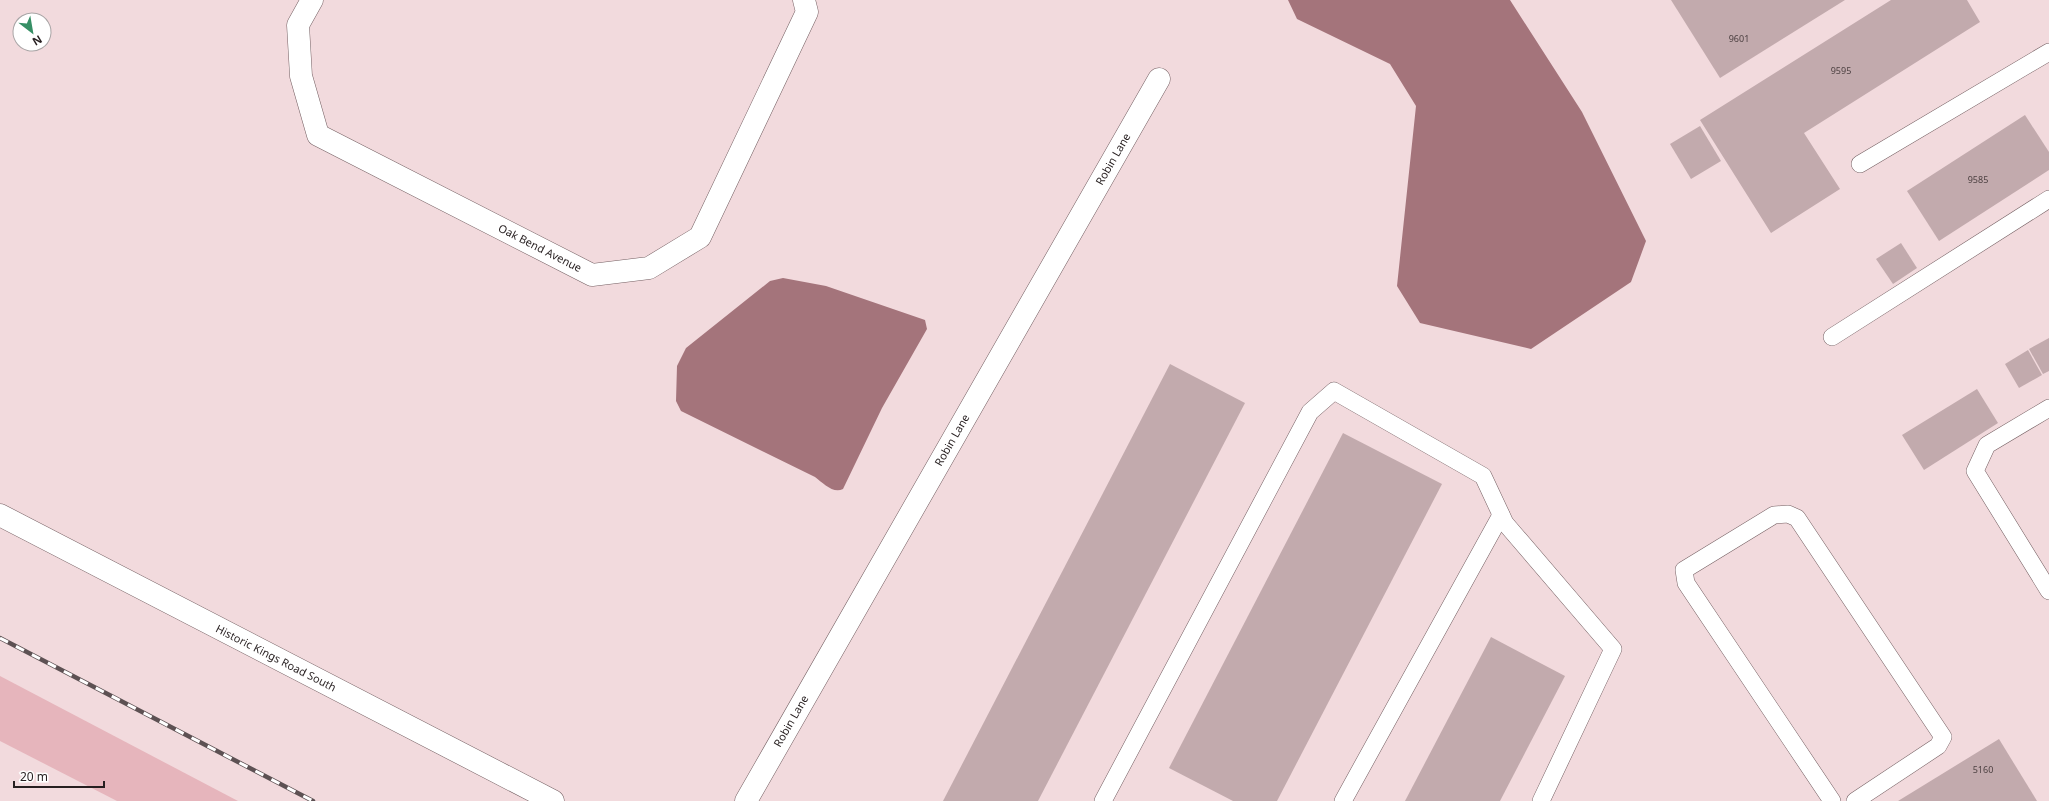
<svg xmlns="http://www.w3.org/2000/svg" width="2049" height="801" font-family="'Noto Sans',sans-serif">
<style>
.green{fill:#e6b5bc}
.water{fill:#a4747b}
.building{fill:#c2aaad}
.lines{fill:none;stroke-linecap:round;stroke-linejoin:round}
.service-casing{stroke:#745f62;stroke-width:18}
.minor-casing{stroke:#745f62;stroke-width:23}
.service{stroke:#fff;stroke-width:17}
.minor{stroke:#fff;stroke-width:22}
.rail-casing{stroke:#5d5153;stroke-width:4.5}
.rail{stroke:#fff;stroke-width:3;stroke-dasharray:9;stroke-linecap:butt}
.labels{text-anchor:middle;stroke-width:3.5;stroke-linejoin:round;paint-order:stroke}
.number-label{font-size:9px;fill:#4e4243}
.street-label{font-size:11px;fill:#271f20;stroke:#fff}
</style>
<rect width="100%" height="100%" fill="#f2dadd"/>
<polygon class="green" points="0,676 238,801 117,801 0,741"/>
<g class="water">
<polygon points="1288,0 1510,0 1582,112 1646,241 1631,282 1531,349 1420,323 1397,286 1416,106 1390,64 1297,19"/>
<path d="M783 278 826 286 925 320 927 329 882 408 843 489C833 494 823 483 815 477L681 411 676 401 677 366 686 348 770 281Z"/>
</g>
<g class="building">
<polygon points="1671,0 1845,0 1720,78"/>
<polygon points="1891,0 1967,0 1980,22 1804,133 1840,189 1771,233 1700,120"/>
<polygon points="2025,115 2049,152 2049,170 1939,241 1907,191"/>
<polygon points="1700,126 1721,161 1691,179 1670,144"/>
<polygon points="1901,243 1917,268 1893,284 1876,259"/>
<polygon points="2049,338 2049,371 2043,374 2029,349"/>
<polygon points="2028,350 2042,375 2019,388 2005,364"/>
<polygon points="1170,364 1245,403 1038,801 943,801"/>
<polygon points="1977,389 1998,423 1924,470 1902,435"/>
<polygon points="1343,433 1442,484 1277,801 1233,801 1169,768"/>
<polygon points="1491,637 1565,676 1500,801 1405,801"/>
<polygon points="1999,739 2037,801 1898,801"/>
</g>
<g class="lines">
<defs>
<g id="service">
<polyline points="1860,164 2049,52"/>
<polyline points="1832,337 2049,199"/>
<polyline points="2049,408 1987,445 1975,471 2049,591"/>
<polyline points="1103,801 1310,412 1334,391 1483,476 1505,523 1613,649 1541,801"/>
<polyline points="1343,801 1501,515"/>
<polyline points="1832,801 1686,583 1684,570 1774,515 1788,514 1797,518 1943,737 1938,746 1855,801"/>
</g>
<g id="minor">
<polyline points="312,0 298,25 301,76 318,135 592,275 649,268 700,237 807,12 804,0"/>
<polyline points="0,515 553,801"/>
<polyline points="746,801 1159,79"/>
</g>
</defs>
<use href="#service" class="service-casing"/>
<use href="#minor" class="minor-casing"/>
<use href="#service" class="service"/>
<use href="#minor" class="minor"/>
<defs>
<polyline id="rail" points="0,638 313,801"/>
</defs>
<use href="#rail" class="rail-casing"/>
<use href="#rail" class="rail"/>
</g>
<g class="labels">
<g class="number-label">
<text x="1739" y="42">9601</text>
<text x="1841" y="74">9595</text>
<text x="1978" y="183">9585</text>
<text x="1983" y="773">5160</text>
</g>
<g class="street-label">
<text transform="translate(1113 159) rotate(-60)" y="4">Robin Lane</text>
<text transform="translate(540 248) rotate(27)" y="4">Oak Bend Avenue</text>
<text transform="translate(952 440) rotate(-60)" y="4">Robin Lane</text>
<text transform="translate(276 658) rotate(27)" y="4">Historic Kings Road South</text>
<text transform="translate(791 721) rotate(-60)" y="4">Robin Lane</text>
</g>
</g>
<g transform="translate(32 32) rotate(149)"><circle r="19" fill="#ffffff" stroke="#a9a5a6"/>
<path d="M0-3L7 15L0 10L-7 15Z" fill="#368f65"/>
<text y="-6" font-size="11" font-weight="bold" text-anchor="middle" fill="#271f20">N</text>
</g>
<path d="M14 781v6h90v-6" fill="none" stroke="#271f20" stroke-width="2"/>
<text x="20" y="781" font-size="12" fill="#271f20" stroke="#ffffff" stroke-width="3" paint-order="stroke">20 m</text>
</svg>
